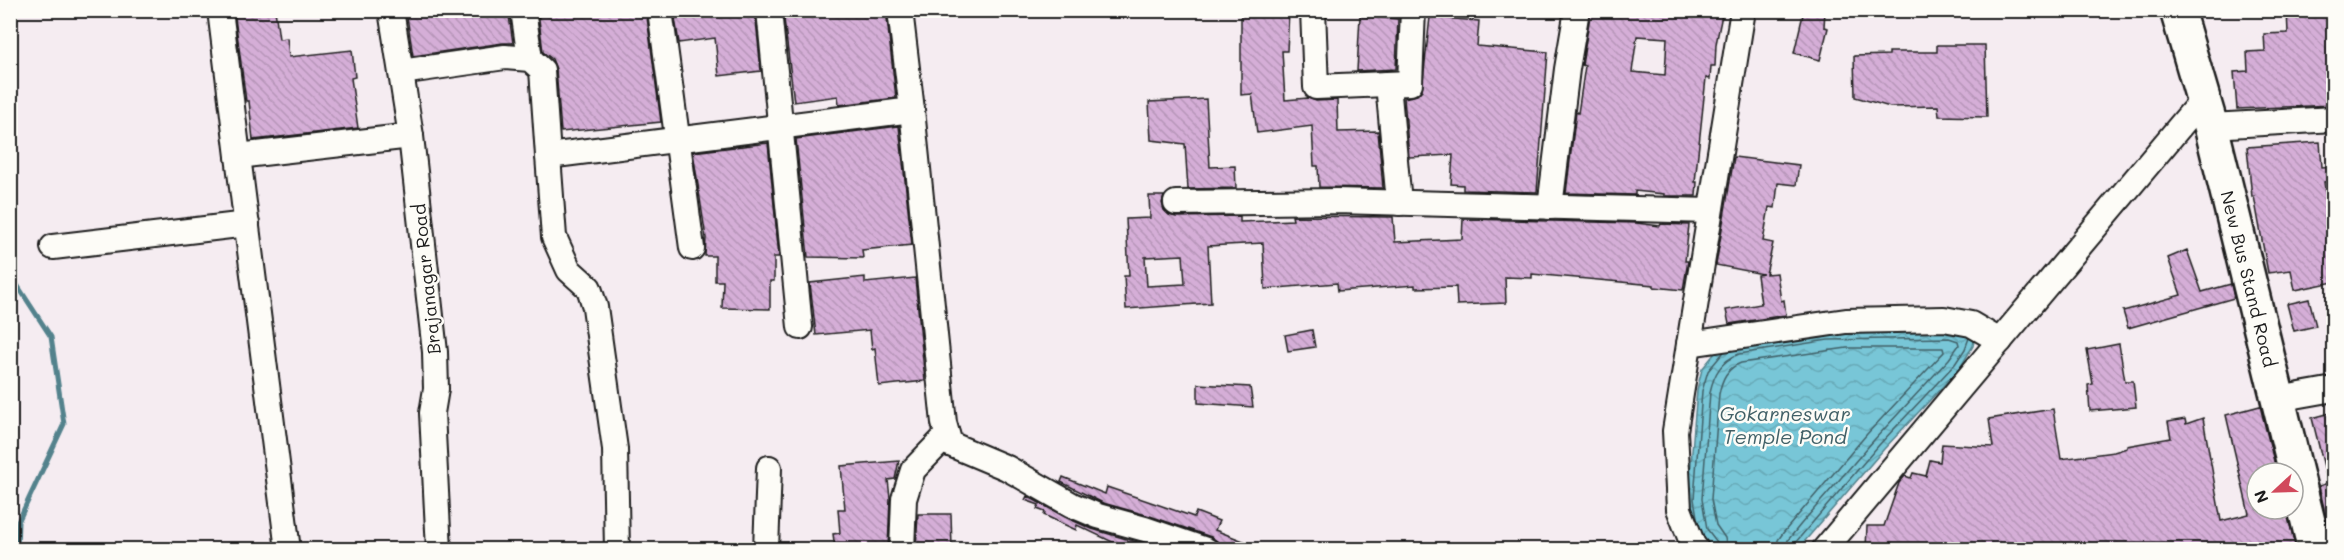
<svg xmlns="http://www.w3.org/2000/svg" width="2344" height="560" font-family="Mali,sans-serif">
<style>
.water{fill:url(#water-waves);stroke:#53828c;stroke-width:1.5}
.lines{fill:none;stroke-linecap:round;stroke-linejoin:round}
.shore{stroke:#416067;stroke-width:1.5}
.stream{stroke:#53828c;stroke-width:5}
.building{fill:url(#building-back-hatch);stroke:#1c1c1c;stroke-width:1.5;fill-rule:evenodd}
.minor-casing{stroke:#1c1c1c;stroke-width:28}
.highway-casing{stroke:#1c1c1c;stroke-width:38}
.minor{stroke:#fdfcf7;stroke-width:24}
.highway{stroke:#fdfcf7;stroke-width:33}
.labels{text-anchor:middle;stroke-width:5;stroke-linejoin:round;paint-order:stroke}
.street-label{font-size:18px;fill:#1c1c1c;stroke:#fdfcf7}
.water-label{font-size:20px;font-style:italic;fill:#416067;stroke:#fdfcf7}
</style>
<defs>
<pattern id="water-waves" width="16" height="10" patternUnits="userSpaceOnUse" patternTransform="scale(1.5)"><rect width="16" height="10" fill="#78c6d7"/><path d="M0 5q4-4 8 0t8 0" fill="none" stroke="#67aab8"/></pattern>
<pattern id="building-back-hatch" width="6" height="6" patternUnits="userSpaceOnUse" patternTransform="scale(1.5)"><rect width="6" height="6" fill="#d5aed7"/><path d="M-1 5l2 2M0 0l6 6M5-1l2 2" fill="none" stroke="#b695b8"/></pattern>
</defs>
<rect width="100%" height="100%" fill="#f5ecf1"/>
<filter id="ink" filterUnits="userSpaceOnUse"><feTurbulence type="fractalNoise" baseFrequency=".0167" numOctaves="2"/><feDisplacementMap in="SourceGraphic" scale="12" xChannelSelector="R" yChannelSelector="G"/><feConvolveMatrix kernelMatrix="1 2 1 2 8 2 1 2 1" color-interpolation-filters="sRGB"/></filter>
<g filter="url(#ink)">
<polygon class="water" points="1951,325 1975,336 1973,346 1960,368 1884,449 1798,549 1707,549 1688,500 1697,390 1702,369 1719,348 1735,341"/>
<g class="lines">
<g class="shore">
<polyline points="1697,517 1694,499 1702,391 1708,371 1723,353"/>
<path d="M1718 550 1717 542 1707 529 1702 499 1710 392C1714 374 1721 361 1739 354L1828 340 1949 338 1958 341 1959 345 1949 359 1874 440 1801 524 1788 540 1786 550"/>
<path d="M1727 550 1725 538 1716 525 1711 499 1719 394C1722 379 1727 368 1741 363L1847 348H1943L1944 352 1867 434 1783 533 1778 540 1777 550"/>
<polyline points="1794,550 1795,543 1879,445 1955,364 1965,349 1969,338"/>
</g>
<polyline class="stream" points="10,274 51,337 64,424 18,522 17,550"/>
</g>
<g class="building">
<polygon points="234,10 275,10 279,39 287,38 289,57 352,50 355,77 351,78 358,128 253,140 249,101 246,101"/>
<polygon points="406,10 503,10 504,17 509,16 513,43 503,43 413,56"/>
<polygon points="543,10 646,10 661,122 561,132 556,69 552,59 543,52 538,11"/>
<polygon points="719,10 755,10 761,71 719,76 715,38 679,43 675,18"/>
<polygon points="783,10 886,10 896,98 839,105 838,96 794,102"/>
<polygon points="1241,10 1289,10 1287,51 1282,51 1285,100 1308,98 1316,101 1337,100 1338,132 1378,131 1383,188 1319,187 1318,166 1314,166 1312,126 1257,133 1252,94 1241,95"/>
<path d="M1591 10H1723L1716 44 1715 66H1711L1710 79 1706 78 1695 182H1697L1696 196H1664V194L1635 191V195L1566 193 1576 112 1578 113 1585 66 1582 65ZM1637 36 1667 38 1665 75 1632 72Z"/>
<polygon points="1804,10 1825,10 1824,27 1828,28 1820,60 1794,53"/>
<polygon points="2287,10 2334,10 2334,105 2237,109 2234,72 2248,71 2247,52 2265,51 2264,34 2288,33"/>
<polygon points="1360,16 1398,19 1396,69 1357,71"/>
<polygon points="1430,17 1479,21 1477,46 1548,52 1537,192 1463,190 1463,185 1451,184 1453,155 1409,157 1404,98 1417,95 1422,90"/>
<polygon points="1937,45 1985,45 1987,117 1939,116 1938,106 1890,107 1855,97 1854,56 1889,55 1889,52 1937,52"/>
<polygon points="1206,99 1210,167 1235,166 1236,188 1188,189 1185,144 1151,140 1149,102"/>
<polygon points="899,126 912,245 862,250 863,258 808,257 796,139"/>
<polygon points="2320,142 2322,167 2334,166 2334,181 2324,182 2334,257 2334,282 2295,290 2291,270 2268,273 2254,196 2252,197 2247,147"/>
<polygon points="768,143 779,257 774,257 774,281 770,281 770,309 722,308 723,281 715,281 715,256 705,256 706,238 693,152"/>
<polygon points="1734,157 1799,165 1796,185 1778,183 1775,208 1769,207 1763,241 1773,243 1766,274 1777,273 1781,301 1784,300 1786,315 1729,324 1726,310 1761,304 1757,275 1763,274 1716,265"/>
<path d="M1149 196H1164L1162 203 1164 210 1169 215 1176 217 1240 216V222L1293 220 1292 216 1393 217 1395 242 1462 239 1463 219 1636 223 1660 226 1661 224 1689 225 1685 261H1688L1683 290 1654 287V285L1532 274V278L1505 277 1506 303 1457 305 1456 287 1415 288V285L1338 291 1337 283 1265 289 1263 243 1208 246 1211 303 1126 309 1124 276H1129L1126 219 1150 218ZM1183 255 1185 284 1147 286 1145 257Z"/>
<polygon points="2187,250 2202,292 2231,284 2234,298 2128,328 2123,311 2181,295 2168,258"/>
<polygon points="865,277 865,283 915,278 925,381 879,386 875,348 872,349 870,330 816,335 810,283"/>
<polygon points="2309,299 2316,326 2294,331 2287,304"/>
<polygon points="1312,330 1315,347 1288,351 1285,335"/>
<polygon points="2119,344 2125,381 2133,381 2136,407 2090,411 2088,385 2093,384 2087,350"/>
<polygon points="1198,384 1250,387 1253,407 1198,403"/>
<polygon points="2260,406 2277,473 2257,473 2257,509 2286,509 2296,549 1866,549 1867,526 1884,526 1899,483 1905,476 1911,478 1913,473 1926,476 1930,460 1940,462 1942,444 1993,447 1989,419 2053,409 2061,459 2114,452 2127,448 2127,446 2171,438 2168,422 2185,419 2186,424 2203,418 2221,521 2249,514 2226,415"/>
<polygon points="2334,412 2334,549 2333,549 2319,486 2328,483 2312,418"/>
<polygon points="899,461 895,479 888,480 890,498 888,549 835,549 833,534 840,533 838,509 845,509 841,466"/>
<polygon points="1063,477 1105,494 1107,487 1194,517 1196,512 1219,521 1215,530 1264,549 1220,549 1217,541 1211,537 1150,516 1103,503 1061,482"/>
<polygon points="1027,496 1065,517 1092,529 1161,549 1127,549 1077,525 1076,530 1063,524 1044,515 1045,512 1037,509 1039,505 1025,500"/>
<polygon points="918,514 951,514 952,549 916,549"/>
</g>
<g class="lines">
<defs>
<g id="minor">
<polyline points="220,10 238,156 411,136"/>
<polyline points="391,10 411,136 435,352 436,389 432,413 439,550"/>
<polyline points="523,10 530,59"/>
<polyline points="660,10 692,248"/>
<polyline points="769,10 800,327"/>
<polyline points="1313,10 1316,87 1410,83 1413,10"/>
<polyline points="401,72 505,57 530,59 542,70 548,156 912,110 900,10"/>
<polyline points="1388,84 1399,203"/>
<polyline points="912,110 944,423 950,444 1007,468 1072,505 1098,516 1145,529 1206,550"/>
<polyline points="2211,126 2334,119"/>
<polyline points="238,156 288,550"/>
<polyline points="548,156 554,237 569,270 589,288 595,307 615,449 617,550"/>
<polyline points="1176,203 1336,201 1710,211"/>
<polyline points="1550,207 1567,69 1577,10"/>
<polyline points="53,247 247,224"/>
<polyline points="1689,344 1846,321 1944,319 1971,324 2000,341"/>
<polyline points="2278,399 2334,389"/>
<polyline points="766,550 769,468"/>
<polyline points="902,550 904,499 913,470 947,435"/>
<polyline points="1697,550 1693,545 1679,509 1675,431 1743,10"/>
<polyline points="1824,550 2203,99"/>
</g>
<polyline id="highway" points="2177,10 2211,126 2315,550"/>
</defs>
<use href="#minor" class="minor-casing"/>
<use href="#highway" class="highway-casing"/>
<use href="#minor" class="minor"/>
<use href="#highway" class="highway"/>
</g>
</g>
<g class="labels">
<g class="street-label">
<text transform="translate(427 279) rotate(-96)" y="6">Brajanagar Road</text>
<text transform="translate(2248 279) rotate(76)" y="6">New Bus Stand Road</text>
</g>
<g class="water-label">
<text x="1785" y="421">Gokarneswar<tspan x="1785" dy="23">Temple Pond</tspan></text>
</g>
</g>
<rect width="2344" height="560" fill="none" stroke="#fdfcf7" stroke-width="36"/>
<rect x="18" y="18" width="2308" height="524" fill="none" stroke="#1c1c1c" stroke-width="2" filter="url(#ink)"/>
<g transform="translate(2275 491) rotate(248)"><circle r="28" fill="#fdfcf7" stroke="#a3a29f" stroke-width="1.5"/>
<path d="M0-4.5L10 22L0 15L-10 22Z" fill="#d1495b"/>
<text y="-9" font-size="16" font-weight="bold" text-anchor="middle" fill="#1c1c1c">N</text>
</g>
</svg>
